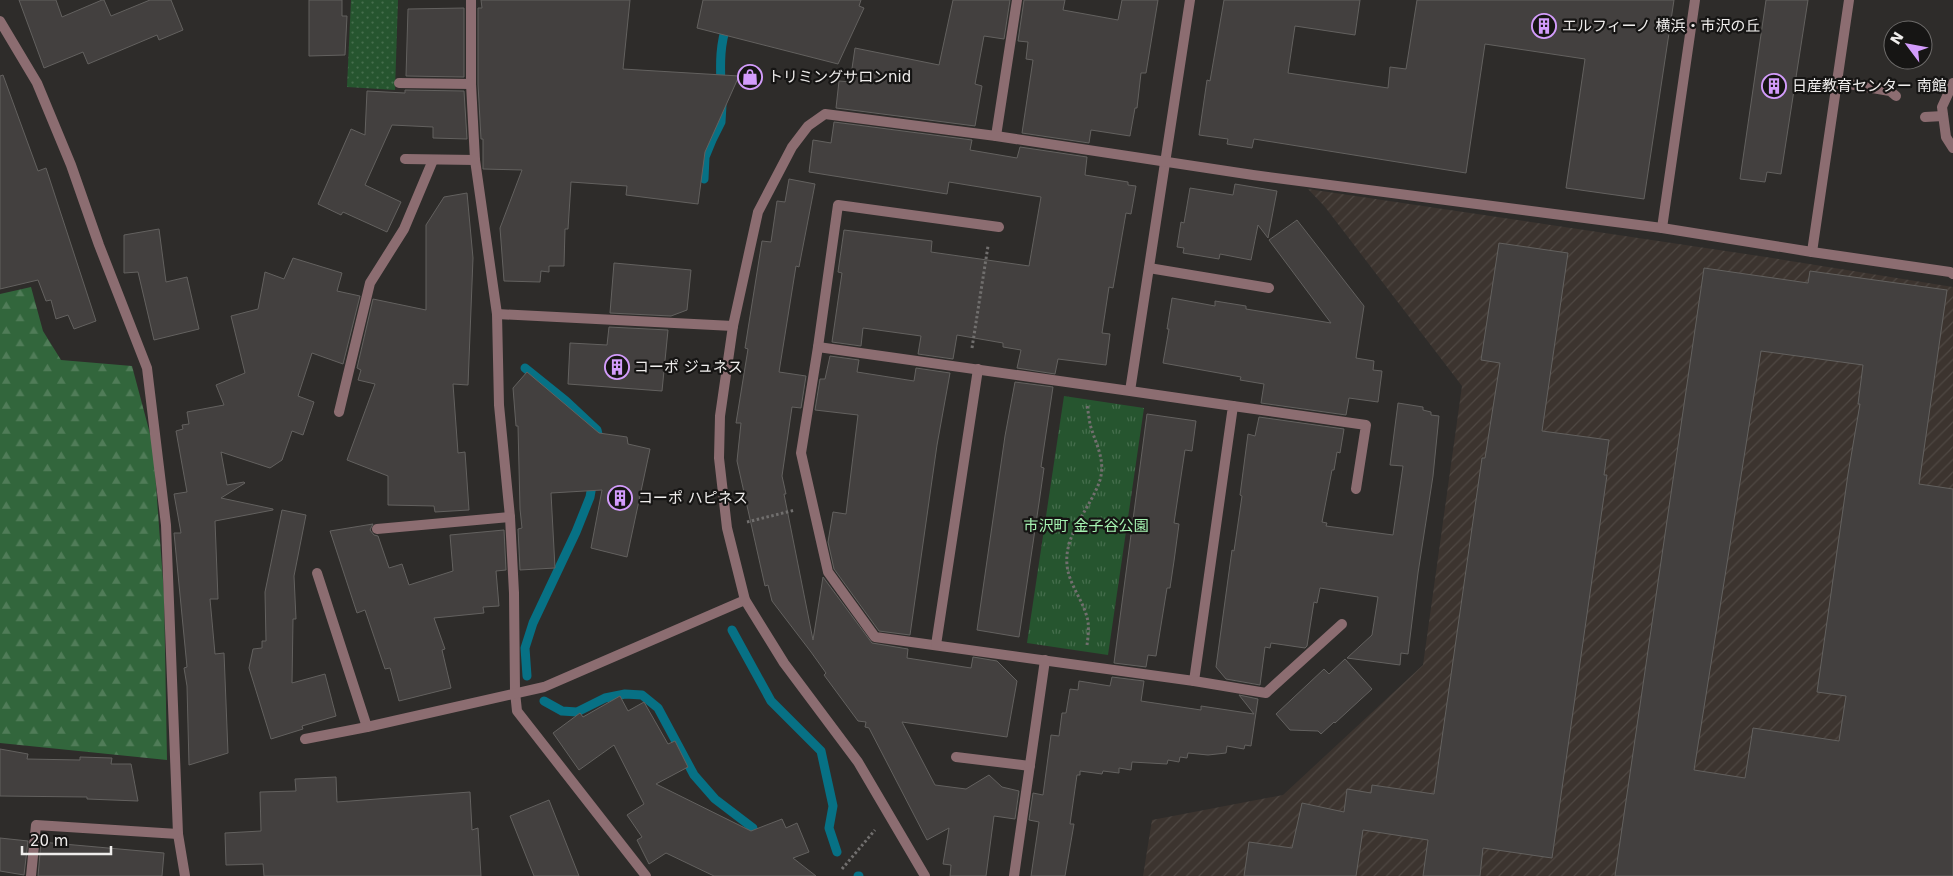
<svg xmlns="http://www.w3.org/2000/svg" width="1953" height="876" font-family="'DejaVu Sans','Noto Sans JP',sans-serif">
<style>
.industrial{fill:url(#industrial-furrows)}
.grass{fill:url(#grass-dots)}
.forest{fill:url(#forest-firs)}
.park{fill:url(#park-tufts)}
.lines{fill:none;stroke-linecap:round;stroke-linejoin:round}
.stream{stroke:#077185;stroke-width:9}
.building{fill:#43403f;stroke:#63615f;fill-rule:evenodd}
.path{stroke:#716f6e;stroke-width:3;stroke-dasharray:2.5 2.5;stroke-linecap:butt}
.minor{stroke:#8c6d71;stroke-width:10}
.labels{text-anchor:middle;stroke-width:4.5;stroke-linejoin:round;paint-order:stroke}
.poi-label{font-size:15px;fill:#efedec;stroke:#161514;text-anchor:start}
.park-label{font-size:15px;fill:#a5f3b1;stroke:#161514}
</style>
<defs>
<pattern id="industrial-furrows" width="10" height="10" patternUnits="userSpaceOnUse" patternTransform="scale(1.25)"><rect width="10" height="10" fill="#3c342f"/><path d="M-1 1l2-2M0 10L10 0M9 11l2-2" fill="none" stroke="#4f4843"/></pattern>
<pattern id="grass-dots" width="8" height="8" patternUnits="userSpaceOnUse" patternTransform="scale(1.25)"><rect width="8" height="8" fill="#26552f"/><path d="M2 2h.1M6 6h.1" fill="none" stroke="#466e4d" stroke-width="1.8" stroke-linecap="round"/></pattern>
<pattern id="forest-firs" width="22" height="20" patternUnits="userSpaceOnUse" patternTransform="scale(1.25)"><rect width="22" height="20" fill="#32663c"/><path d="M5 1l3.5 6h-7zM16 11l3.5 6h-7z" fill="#507c58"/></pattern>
<pattern id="park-tufts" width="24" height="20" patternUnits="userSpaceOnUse" patternTransform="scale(1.25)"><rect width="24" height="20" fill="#26552f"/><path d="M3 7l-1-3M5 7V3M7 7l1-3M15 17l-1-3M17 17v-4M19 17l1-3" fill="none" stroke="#466e4d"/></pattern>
</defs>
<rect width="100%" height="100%" fill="#2e2c2a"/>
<polygon class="industrial" points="1308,189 1766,257 1953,287 1953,876 1143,876 1152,820 1283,795 1423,665 1462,386 1325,207"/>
<polygon class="grass" points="351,0 398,0 395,90 347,87"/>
<polygon class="forest" points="31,287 43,331 61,360 132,366 153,445 164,594 167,760 0,743 0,294"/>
<polygon class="park" points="1064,396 1144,408 1108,655 1027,643"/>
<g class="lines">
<g class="stream">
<path d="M721 85C720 63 720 44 727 24"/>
<polyline points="704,179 705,157 712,140 721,122 722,105"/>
<polyline points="525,368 566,401 597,430 600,443"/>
<polyline points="732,630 771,701 821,751 833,806 829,828 837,852"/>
<polyline points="527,676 525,648 533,623 576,532 590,497 593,480"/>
<polyline points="544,701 562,711 577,712 605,698 625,694 642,695 658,708 694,775 715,799 753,828"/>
<polyline points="858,876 859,876"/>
</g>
</g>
<g class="building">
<polygon points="19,0 56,0 62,17 102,0 104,0 111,16 150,0 171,0 183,30 159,40 157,35 88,64 83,52 44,68"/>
<polygon points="309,0 342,0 342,16 347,16 345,55 309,56"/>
<polygon points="481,0 630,0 623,69 739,76 705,152 698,204 626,195 627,186 571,182 568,229 565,229 564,266 549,266 549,272 541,271 540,282 504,281 500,228 522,170 483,169 483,139 481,139 478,84 478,8 482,8"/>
<polygon points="703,0 861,0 859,6 864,8 838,64 697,28"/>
<polygon points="953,0 1010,0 1004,39 984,36 975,84 982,86 975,126 836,108 839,81 850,82 855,48 939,65"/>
<polygon points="1024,0 1065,0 1063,10 1118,20 1122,0 1158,0 1146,73 1141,73 1137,108 1135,108 1130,136 1091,130 1089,143 1022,133 1033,60 1026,59 1028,42 1018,41"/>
<polygon points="1224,0 1360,0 1355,35 1295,26 1288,73 1388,88 1390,67 1406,69 1417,0 1674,0 1644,199 1566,188 1585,59 1485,44 1466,173 1254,139 1252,148 1227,144 1228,139 1199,135 1207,80 1210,81"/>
<polygon points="1766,0 1808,0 1781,174 1767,172 1765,182 1740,179"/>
<polygon points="464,8 464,77 406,76 408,9"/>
<polygon points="3,75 38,171 46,168 96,321 74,329 68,315 56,319 51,300 46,301 38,280 0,289 0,76"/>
<polygon points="405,90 464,91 467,139 433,138 433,127 392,125 365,185 401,202 387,232 343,212 341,215 318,204 351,129 365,135 367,91 405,93"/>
<polygon points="834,122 972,140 970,150 1017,158 1020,147 1087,157 1085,175 1128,182 1128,185 1136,186 1131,214 1126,213 1113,288 1109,287 1102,333 1110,334 1106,365 1058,359 1055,374 1017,368 1021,350 1003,347 1003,343 957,335 953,359 918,354 921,336 863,328 861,346 832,342 842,273 838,272 844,230 932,241 931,252 1029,266 1041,197 949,182 947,194 809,172 813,140 831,143"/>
<polygon points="789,179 815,184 799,267 796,266 779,372 806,376 801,408 792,407 782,476 786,494 784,494 813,640 823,577 872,643 908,649 907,658 971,668 973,657 997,661 1017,681 1007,737 902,722 935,785 966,789 989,775 1002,787 1019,791 1015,819 994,816 986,876 950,876 951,865 943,864 949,828 927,840 869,728 865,727 866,722 858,721 824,675 826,673 811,652 772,601 768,585 765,586 737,461 741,423 736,423 748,349 745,348 762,241 771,242 777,201 785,202"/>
<polygon points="1235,184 1277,191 1268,238 1258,225 1251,260 1220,254 1219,259 1183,253 1184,248 1177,247 1181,222 1184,223 1190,188 1233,195"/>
<polygon points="467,193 473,258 468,385 453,384 458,453 465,452 469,510 435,512 434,506 388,505 388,476 347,460 375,384 358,380 361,370 357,368 373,299 426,310 426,225 444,197"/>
<polygon points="1297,220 1364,306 1356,358 1374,361 1373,370 1382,371 1378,402 1349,398 1346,415 1261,403 1264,384 1240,380 1241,377 1163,363 1169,329 1167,329 1172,298 1215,306 1215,301 1246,306 1246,309 1331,323 1269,240"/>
<polygon points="159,229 166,282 187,277 199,329 154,340 138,272 124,273 124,235"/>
<polygon points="1499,243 1568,253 1542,431 1609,440 1604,475 1607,475 1552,858 1483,848 1480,876 1423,876 1428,840 1363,830 1356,876 1244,876 1249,842 1292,848 1302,803 1344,812 1347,789 1371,793 1372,785 1434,794 1482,458 1485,458 1500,363 1481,360"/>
<polygon points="293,258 342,273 337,291 360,296 343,364 312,353 298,396 314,402 303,435 292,431 282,460 270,468 221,452 227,485 244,482 245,483 221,498 273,509 273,510 215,521 218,599 210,599 215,654 224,653 228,753 189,765 187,686 184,668 187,667 174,533 181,533 174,494 187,492 176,431 183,429 182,425 189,424 187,412 224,405 216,385 245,373 231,316 258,309 265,272 284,279"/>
<polygon points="614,263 691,270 687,310 671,316 610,313"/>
<path d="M1704 268 1808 283 1810 271 1947 290 1919 484 1953 489V876H1615ZM1761 351 1863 365 1858 404H1860L1848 474 1817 692 1846 696 1839 741 1753 728 1745 778 1694 770Z"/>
<polygon points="609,327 668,330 662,391 568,384 570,343 607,345"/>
<polygon points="830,356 859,360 857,372 914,381 916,368 950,373 937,445 910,635 879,631 834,569 828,542 833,512 846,514 858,415 815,410 820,379 825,379"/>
<polygon points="527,372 599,433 627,437 628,444 650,449 627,557 591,548 602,490 551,493 555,568 520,570 518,529 522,528 520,509 518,426 516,426 513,388"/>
<polygon points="1015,382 1053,387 1041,467 1044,468 1039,503 1019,637 977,630 1005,436"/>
<polygon points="1398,403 1423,407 1423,410 1431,412 1431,415 1439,416 1433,476 1418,573 1408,654 1401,653 1400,665 1347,658 1372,635 1378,597 1320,588 1317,603 1314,602 1307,646 1305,648 1271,643 1270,648 1265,647 1260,685 1226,679 1216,667 1232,550 1234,551 1242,496 1240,495 1248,434 1255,436 1259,417 1344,429 1340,453 1337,452 1334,470 1332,470 1322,522 1327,523 1326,526 1393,535 1403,466 1390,465"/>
<polygon points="1147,414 1196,421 1192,451 1185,450 1174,523 1179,524 1174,561 1170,588 1167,588 1156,656 1148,655 1146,667 1114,663"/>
<polygon points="282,510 306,515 294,576 296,619 293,619 292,683 325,674 336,716 302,726 303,729 271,739 249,668 253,649 262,648 262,641 266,641 265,592"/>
<polygon points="373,524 370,530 374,535 378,536 389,568 402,564 409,585 453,571 450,535 504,530 506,570 496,571 499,606 483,607 484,613 434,618 445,649 442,650 451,688 399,701 390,668 385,669 365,610 357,613 330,531"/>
<polygon points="1345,659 1372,689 1335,723 1334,722 1321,734 1318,731 1290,730 1276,714 1324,669 1329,674"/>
<polygon points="1112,677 1144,681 1141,701 1201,710 1201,706 1254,714 1239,695 1258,699 1251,746 1245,745 1244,749 1227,746 1226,753 1208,755 1188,753 1187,758 1180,757 1179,762 1168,760 1167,764 1132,762 1131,770 1119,768 1119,773 1103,771 1102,774 1080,771 1080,775 1077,775 1070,824 1074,824 1065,876 1031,876 1039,822 1029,820 1033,793 1043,795 1051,735 1059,736 1062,713 1066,713 1070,689 1078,690 1079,681 1110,686"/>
<polygon points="620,696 628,711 644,702 668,744 675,741 688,767 656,784 751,831 782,819 786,828 797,823 809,852 793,858 816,876 714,876 666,853 649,864 637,840 642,837 627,815 644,804 614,745 579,770 553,733 580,713 583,717"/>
<polygon points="0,749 28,754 27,759 80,760 80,757 112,758 111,764 131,764 138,801 87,799 87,797 0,796"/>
<polygon points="336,777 337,802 470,792 472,830 478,828 481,876 264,876 263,864 226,865 225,833 261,831 260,792 296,791 295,779"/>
<polygon points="549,800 579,876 534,876 510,816"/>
<polygon points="0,838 28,841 24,875 0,871"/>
<polygon points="41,842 164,853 162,876 38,876"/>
</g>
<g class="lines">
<g class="path">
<polyline points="972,348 988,246"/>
<polyline points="747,522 795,510"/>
<path d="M1087 645C1088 638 1089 629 1088 622 1085 602 1069 586 1067 565 1064 533 1091 508 1100 480 1106 459 1095 443 1090 424 1089 418 1088 411 1087 405"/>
<polyline points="842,869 875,830"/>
</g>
<g class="minor">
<polyline points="471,0 471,84 475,160 497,314 499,405 510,517 514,593 515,692 517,711 646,876"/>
<polyline points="0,21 37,83 71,165 99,245 147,368 166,525 178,834 185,876"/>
<polyline points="1837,82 1890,91 1896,96"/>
<polyline points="399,83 471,84"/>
<polyline points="1953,83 1942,107 1946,137 1953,148"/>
<polyline points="1925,117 1943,116"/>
<polyline points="996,136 1017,0"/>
<polyline points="405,159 475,160"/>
<polyline points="1662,228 1695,0"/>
<polyline points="1812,252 1849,0"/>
<polyline points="1149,268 1269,288"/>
<polyline points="497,314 733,326"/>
<polyline points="818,347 838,205 999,227"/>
<polyline points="1130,391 1233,406 1194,681 875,637 828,572 801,453 818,347 1130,391 1190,0"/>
<polyline points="1233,406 1366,425 1356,489"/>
<polyline points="339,412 370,283 404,229 433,160"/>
<polyline points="377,529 510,517"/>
<polyline points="317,573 367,727"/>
<polyline points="936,645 978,369"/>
<polyline points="1194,681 1266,693 1342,624"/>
<polyline points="305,739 367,727 544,687 745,600"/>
<polyline points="956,757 1030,766"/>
<polyline points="31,876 36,825 178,834"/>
<polyline points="925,876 858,762 784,663 745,600 727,528 719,458 720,416 733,326 758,212 792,147 808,126 825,114 996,136 1253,175 1662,228 1812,252 1950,272 1953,274"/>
<polyline points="1014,876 1045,660"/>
</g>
</g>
<defs>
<symbol id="building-ring" viewBox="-11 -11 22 22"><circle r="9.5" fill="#161514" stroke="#d39cfc" stroke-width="1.5"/><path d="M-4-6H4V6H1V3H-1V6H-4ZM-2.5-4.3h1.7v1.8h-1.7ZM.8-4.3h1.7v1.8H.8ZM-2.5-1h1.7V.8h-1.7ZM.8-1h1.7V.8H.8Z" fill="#d39cfc"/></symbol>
<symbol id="shop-ring" viewBox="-11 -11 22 22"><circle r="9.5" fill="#161514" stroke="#d39cfc" stroke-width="1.5"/><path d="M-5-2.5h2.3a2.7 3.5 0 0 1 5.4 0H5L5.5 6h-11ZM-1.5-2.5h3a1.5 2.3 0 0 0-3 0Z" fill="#d39cfc"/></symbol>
</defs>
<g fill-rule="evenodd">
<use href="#building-ring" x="1530" y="12" width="28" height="28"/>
<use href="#shop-ring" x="736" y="63" width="28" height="28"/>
<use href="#building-ring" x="1760" y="72" width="28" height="28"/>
<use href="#building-ring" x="603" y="353" width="28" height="28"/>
<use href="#building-ring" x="606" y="484" width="28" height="28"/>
</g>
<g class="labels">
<g class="poi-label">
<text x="1562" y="31">エルフィーノ 横浜・市沢の丘</text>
<text x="768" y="82">トリミングサロンnid</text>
<text x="1792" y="91">日産教育センター 南館</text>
<text x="634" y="372">コーポ ジュネス</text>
<text x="638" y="503">コーポ ハピネス</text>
</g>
<g class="park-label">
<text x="1086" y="531">市沢町 金子谷公園</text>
</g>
</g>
<g transform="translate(1908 45) rotate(302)"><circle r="24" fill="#161514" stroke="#6d6b6a"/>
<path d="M0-4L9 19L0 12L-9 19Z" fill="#d39cfc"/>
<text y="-8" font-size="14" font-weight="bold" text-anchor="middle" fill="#efedec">N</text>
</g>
<path d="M22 846v8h89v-8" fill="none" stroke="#efedec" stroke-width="2.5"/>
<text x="30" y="846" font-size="15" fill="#efedec" stroke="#161514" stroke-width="4" paint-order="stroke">20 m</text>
</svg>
